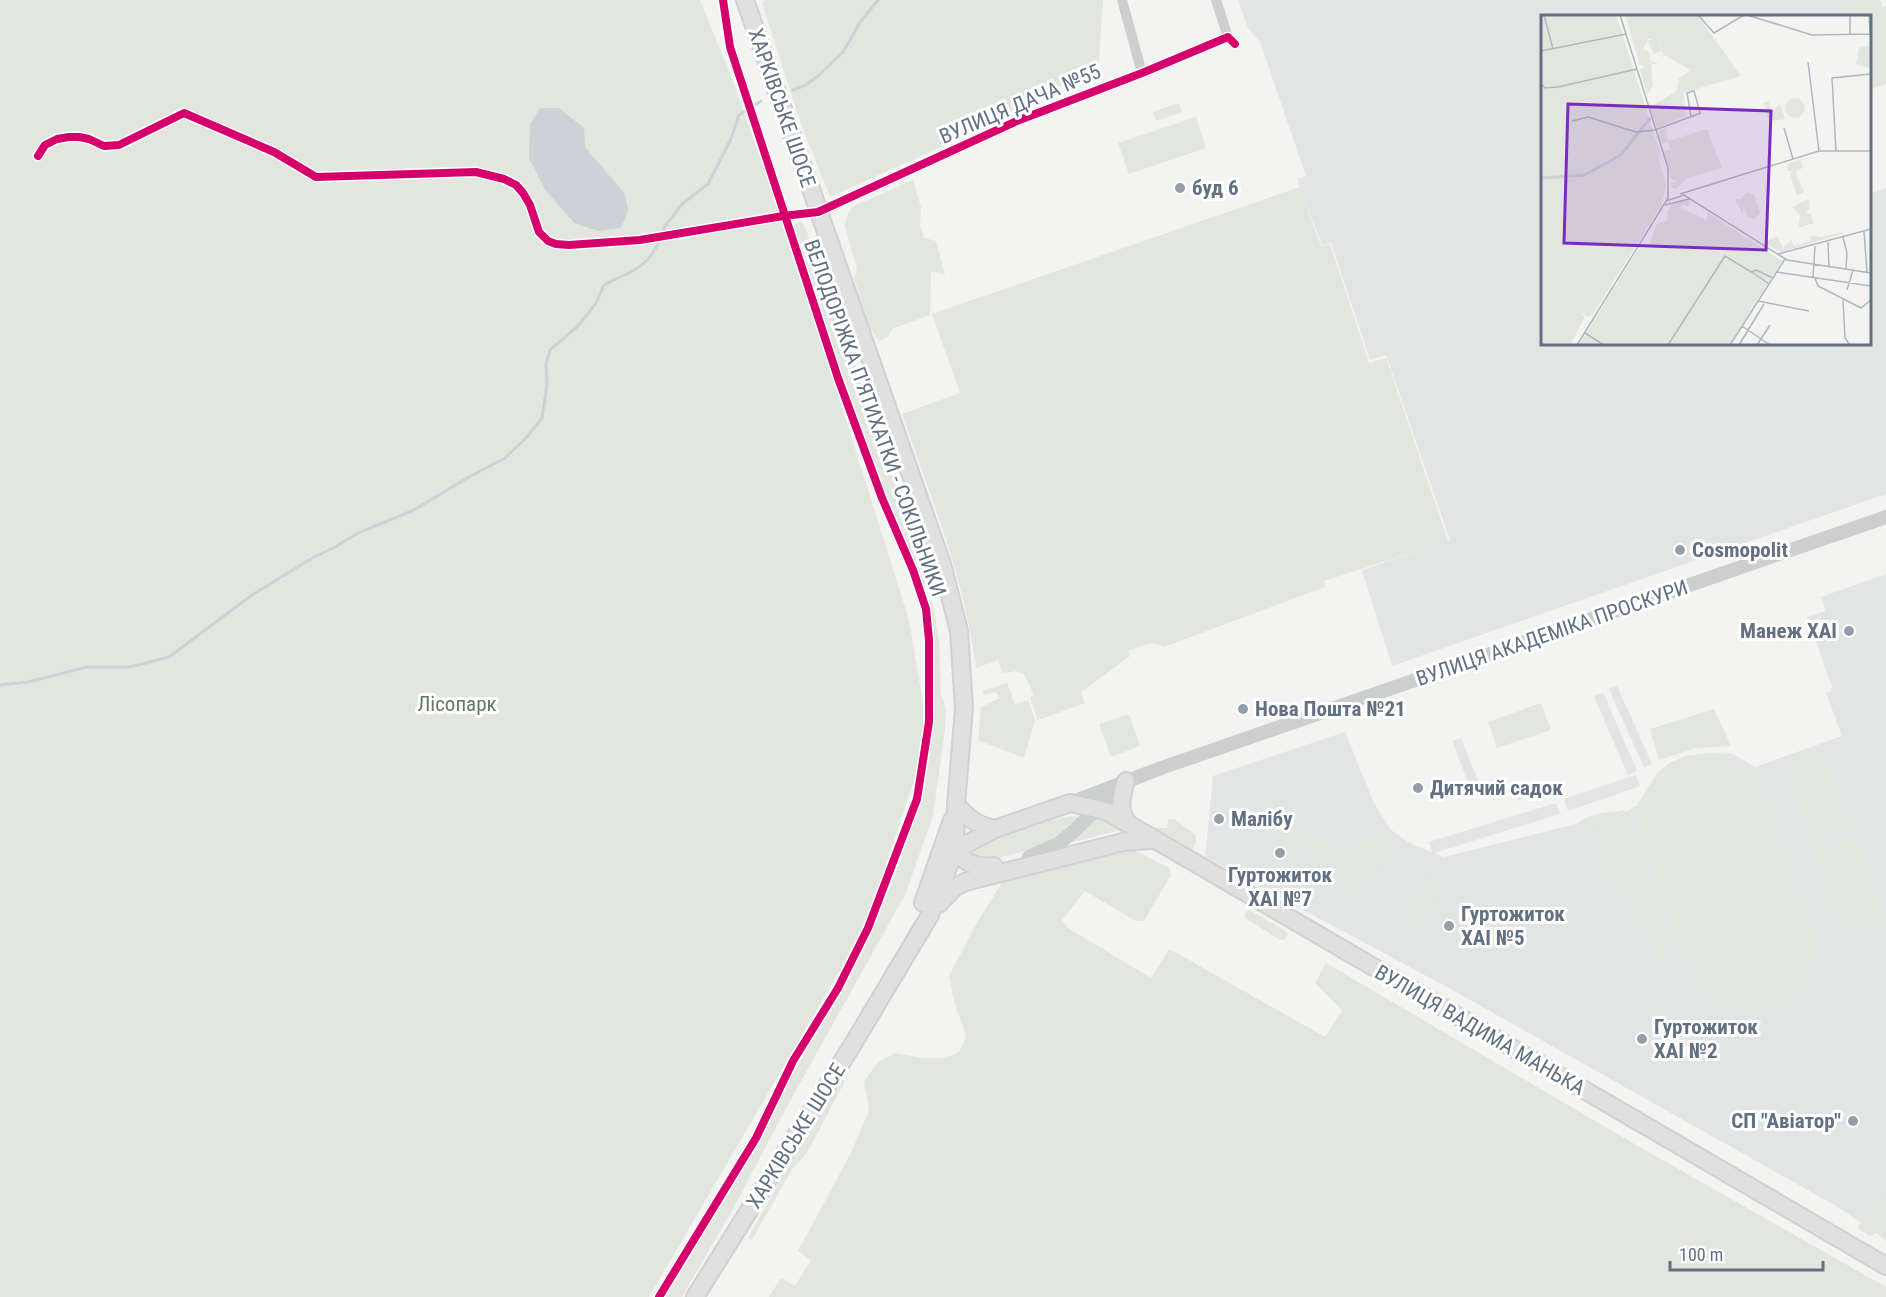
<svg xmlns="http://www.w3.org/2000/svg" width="1886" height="1297" font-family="'Roboto Condensed',sans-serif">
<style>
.built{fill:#e3e5e4}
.green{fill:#e2e6df;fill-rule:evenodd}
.water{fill:#ccd3d7}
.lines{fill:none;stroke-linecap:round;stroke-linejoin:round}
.stream{stroke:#ccd3d7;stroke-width:3}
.primary-casing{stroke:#d0d1d0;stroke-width:20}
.minor{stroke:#cdcece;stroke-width:10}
.tertiary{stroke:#cdcece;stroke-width:14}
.primary{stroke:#e0e0e1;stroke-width:16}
.cycleway-casing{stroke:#fff;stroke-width:11}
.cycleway{stroke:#d6006c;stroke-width:8}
.poi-dot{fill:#959ea9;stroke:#fff;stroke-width:2}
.labels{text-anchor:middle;stroke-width:6;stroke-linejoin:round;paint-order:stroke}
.street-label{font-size:21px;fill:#637082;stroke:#fff}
.poi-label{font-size:21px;font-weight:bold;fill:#637082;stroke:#fff;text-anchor:start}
.park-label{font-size:21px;fill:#637962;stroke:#fff}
.inset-river{fill:none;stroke:#ccd3d7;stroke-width:3}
.inset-road{fill:none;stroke:#b0b7be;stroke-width:1.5}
.view{fill:#7b2cbf;fill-opacity:0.15;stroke:#7b2cbf;stroke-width:3}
.inset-edge{fill:none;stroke:#637082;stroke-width:3}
</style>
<rect width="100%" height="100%" fill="#f3f3f1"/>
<g class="built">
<polygon points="1238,0 1843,0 1848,16 1542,16 1542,344 1870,344 1870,194 1886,188 1886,494 1392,666 1362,570 1450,540 1386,355 1370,360 1331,243 1322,245 1297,179 1306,176 1260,42 1248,28"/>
<polygon points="1886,574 1886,1239 1836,1206 1447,987 1205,857 1213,776 1345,732 1374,803 1390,829 1411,844 1432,852 1429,842 1556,803 1560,814 1434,853 1444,857 1627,811 1637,805 1657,773 1668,764 1685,756 1710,753 1733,754 1755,767 1842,736 1826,693 1830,692 1832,687 1807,617 1826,611 1821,597"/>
<polygon points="1617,686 1652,764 1644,768 1609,689"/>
<polygon points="1603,692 1637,771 1628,775 1594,696"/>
<polygon points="1461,738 1478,781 1469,785 1452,741"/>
<polygon points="1636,775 1640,786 1568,811 1564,799"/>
<polygon points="1537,783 1540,793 1519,800 1516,789"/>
</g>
<g class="green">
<path d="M0 0H700L731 76 787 232 909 620 924 709 922 752 912 787 864 929 649 1297H0ZM585 147 625 194 574 223 545 190 529 158Z"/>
<polygon points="765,0 1103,0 1098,71 1033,96 999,121 830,197 801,124 762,3"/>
<polygon points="1843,0 1880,0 1883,7 1886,6 1886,84 1870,90 1870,16 1848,16"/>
<polygon points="1179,103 1182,112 1156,121 1153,112"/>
<polygon points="1196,117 1206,148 1129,174 1118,143"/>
<polygon points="913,180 921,207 920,226 924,238 936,241 945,275 931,271 930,315 892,329 888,337 879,341 869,326 854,278 857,269 845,226 846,218 852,207"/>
<path d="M1300 187 1321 246 1330 244 1369 363 1386 358 1448 541 1324 581 1325 587 1164 647C1153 639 1140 647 1128 651L1130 656 1081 692 1085 703 1038 720 1030 697 1034 695 1024 674 1016 671 1007 673 1002 659 1006 672 1003 673 998 660 976 668C965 580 931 497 902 414L960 393 932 314Z"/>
<polygon points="801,221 804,224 847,342 931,588 924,589 883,494 836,360 825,334 792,226"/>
<path d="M932 601 939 640 941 695 946 708 945 730 933 816 905 895 790 1101 734 1207 683 1295 681 1297H664C705 1225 747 1153 789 1081 847 979 909 875 928 757 936 705 932 655 928 603Z"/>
<polygon points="1007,683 1015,704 1028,700 1035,721 1024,758 978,740 981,707 1000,698 996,692 983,695 983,691"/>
<polygon points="1541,703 1551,730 1497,748 1488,722"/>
<polygon points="1714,709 1731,746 1696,748 1659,760 1650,729"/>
<polygon points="1129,714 1140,746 1111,757 1099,724"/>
<polygon points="1820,748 1850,825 1810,840 1781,763"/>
<path d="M1701 757C1725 757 1737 762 1756 776L1818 947C1816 959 1815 972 1807 983 1784 1017 1734 1021 1705 993 1700 988 1696 980 1691 974L1637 826 1643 797 1661 774 1684 761Z"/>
<path d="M1624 810 1670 941 1671 963 1663 967 1655 962C1653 953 1652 942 1647 933 1640 919 1621 919 1629 897L1624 889 1619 887C1615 874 1610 871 1598 866L1602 851 1597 833 1591 826 1576 825C1591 811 1605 814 1624 810Z"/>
<path d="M1276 814C1286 820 1307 840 1315 841 1316 841 1325 839 1326 839L1341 854C1353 842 1369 835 1385 831 1393 835 1393 838 1391 846L1368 888H1357L1352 893 1343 894 1341 892 1347 874 1271 830Z"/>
<path d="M1072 816 1081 817 1051 840 1032 849 987 861 967 857C986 838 1046 820 1072 816Z"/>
<polygon points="1098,817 1120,829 1113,832 1073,842 1072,841"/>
<polygon points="1168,819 1174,819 1196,835 1195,845 1191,853 1151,831 1150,827 1167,828"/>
<polygon points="1854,833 1886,925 1845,940 1812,848"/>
<path d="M1132 849 1169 868 1171 875 1144 921H1136L1085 891 1062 920 1068 928 1151 978 1169 949 1175 952 1325 1037 1342 1010 1315 983 1326 963 1631 1142 1886 1287V1297H769L781 1278 795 1286 811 1260 798 1251 851 1153 869 1110 864 1082 877 1063 895 1053C912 1056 941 1064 958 1052 962 1049 964 1041 966 1035L955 1005 949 976 978 921 1002 883Z"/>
<polygon points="1426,876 1444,888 1417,935 1400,924"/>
<polygon points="1247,911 1251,911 1286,931 1288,935 1284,940 1280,940 1245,918 1245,914"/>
<polygon points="838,1078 845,1081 808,1151 791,1171 752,1240 748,1238"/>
<polygon points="1886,1192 1886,1241 1877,1233 1870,1236 1857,1228"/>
</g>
<polygon class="water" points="540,108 559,108 584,128 585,147 625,194 628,211 621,228 598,231 574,223 545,190 529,158 530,124"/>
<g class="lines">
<g class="stream">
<polyline points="793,90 806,85 819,75 843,52 861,21 878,0"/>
<polyline points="663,232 665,226 682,204 708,184 731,139 739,115 761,101"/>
<path d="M0 685 28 682 87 667H130L169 657 252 595 314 557 335 547 358 533 412 511 469 477 505 458 527 437 542 418 547 385 546 364 550 350 579 325 596 303 604 285C629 272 650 268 660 238"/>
</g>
<defs>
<g id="primary">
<path d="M1126 781C1121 797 1118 809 1128 824"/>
<path d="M956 805C970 819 976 825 995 829"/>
<path d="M953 842C959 863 976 868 994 866"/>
<polyline points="951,856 955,850 995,829 1070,803 1106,811 1886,1266"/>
<polyline points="923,903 952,820"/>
<polyline points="939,904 955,887 965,882 1123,842 1152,840"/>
<polyline points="695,1297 853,1044 930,915 955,850 956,805 964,708 959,631 942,564 745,0"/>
</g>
</defs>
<use href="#primary" class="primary-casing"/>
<g class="minor">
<polyline points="1122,0 1142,73"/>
<polyline points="1216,0 1228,37"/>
<polyline points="38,156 45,145 57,139 69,137 79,137 89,139 104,146 119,145 184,113 274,152 316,177 476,172 504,179 516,185 523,193 530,205 539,232 548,241 556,244 569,245 640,240 783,216 818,212 1017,121 1142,73 1228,37 1235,44"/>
</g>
<g class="tertiary">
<polyline points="1070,803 1164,767 1886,517"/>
<polyline points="1029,857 1058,844 1074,831 1121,785"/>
</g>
<use href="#primary" class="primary"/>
<defs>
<g id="cycleway">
<polyline points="38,156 45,145 57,139 69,137 79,137 89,139 104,146 119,145 184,113 274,152 316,177 476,172 504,179 516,185 523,193 530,205 539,232 548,241 556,244 569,245 640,240 783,216 818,212 1017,121 1142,73 1228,37 1235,44"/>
<polyline points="659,1297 756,1138 793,1061 838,988 868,928 917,799 929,722 929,640 926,609 913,570 882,498 838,378 730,47 723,0"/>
</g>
</defs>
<use href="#cycleway" class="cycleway-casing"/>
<use href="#cycleway" class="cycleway"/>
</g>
<g class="poi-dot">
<circle cx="1180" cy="188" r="6"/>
<circle cx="1680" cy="550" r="6"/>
<circle cx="1849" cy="631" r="6"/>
<circle cx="1243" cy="709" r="6"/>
<circle cx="1418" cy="788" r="6"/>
<circle cx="1219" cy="819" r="6"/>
<circle cx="1280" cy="853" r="6"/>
<circle cx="1449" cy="926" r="6"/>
<circle cx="1642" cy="1039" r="6"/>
<circle cx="1853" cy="1121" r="6"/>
</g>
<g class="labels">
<g class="street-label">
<text transform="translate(1020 104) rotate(-23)" y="7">ВУЛИЦЯ ДАЧА №55</text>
<text transform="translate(782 108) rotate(71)" y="7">ХАРКІВСЬКЕ ШОСЕ</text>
<text transform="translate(875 418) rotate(70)" y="7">ВЕЛОДОРІЖКА П'ЯТИХАТКИ - СОКІЛЬНИКИ</text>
<text transform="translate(1552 633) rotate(-19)" y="7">ВУЛИЦЯ АКАДЕМІКА ПРОСКУРИ</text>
<text transform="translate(1480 1030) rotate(30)" y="7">ВУЛИЦЯ ВАДИМА МАНЬКА</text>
<text transform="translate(796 1136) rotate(-58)" y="7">ХАРКІВСЬКЕ ШОСЕ</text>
</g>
<g class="poi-label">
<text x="1192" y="195">буд 6</text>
<text x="1692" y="557">Cosmopolit</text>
<text x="1837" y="638" text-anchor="end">Манеж ХАІ</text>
<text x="1255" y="716">Нова Пошта №21</text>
<text x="1430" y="795">Дитячий садок</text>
<text x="1231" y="826">Малібу</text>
<text x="1280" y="882" text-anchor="middle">Гуртожиток<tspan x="1280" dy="24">ХАІ №7</tspan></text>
<text x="1461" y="921">Гуртожиток<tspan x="1461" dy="24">ХАІ №5</tspan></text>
<text x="1654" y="1034">Гуртожиток<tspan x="1654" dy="24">ХАІ №2</tspan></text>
<text x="1841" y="1128" text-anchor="end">СП "Авіатор"</text>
</g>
<g class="park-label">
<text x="457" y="711">Лісопарк</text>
</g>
</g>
<g transform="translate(1541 15)">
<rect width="330" height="330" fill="#f3f3f1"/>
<path d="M0 0H75L125 156 115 131 125 171 121 189 52 299 47 302 38 296 44 302 29 330H0ZM84 0H156L200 61 142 78 145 101 116 113 109 92 136 76 138 63 150 55 123 40 117 27 120 36 113 39 107 26 114 23 107 24 102 35 110 38 108 45 118 49H110L112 70 106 80 99 55 105 51 99 50ZM328 31 329 53 315 50 318 33ZM244 93a10 10 0 1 1 20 0a10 10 0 1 1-20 0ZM228 86 230 97 239 90 244 104 228 106 223 88ZM125 112 127 126 166 114 181 153 146 163 135 174 130 172V167H136L130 164 123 137 129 134 126 126 121 129 117 117ZM272 141 260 146 262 153 254 156 263 177 256 181 249 159 253 157 247 156 246 149ZM205 177 213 179 219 198 214 204 207 202 202 191V199L194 184H200ZM146 184 150 187 147 192 141 189 139 193 166 205V197L241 246 188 330H38L97 235 108 230 116 209 127 205 126 197 132 188ZM268 184 269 195 264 197 270 199 273 208 257 213 259 200 251 192ZM300 217 303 218 241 237 222 228 237 221 242 233 250 225 253 231 269 226 270 220 280 222Z" fill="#e2e6df"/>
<path class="inset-river" d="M0 163 43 160 80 140 109 103"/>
<path class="inset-road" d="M3 0 12 34M157 0 173 18 203 0M206 0 271 20 329 19M328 0 330 29M309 19V0M0 36 85 19M267 47 278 136M0 69 4 73 17 72 96 54M150 101 146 78 153 76 159 98M31 106 47 102 95 117 114 115 160 98M243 113 252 144M295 136 291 63 330 59M139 179 278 136H330M125 186 143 180 246 245 330 258M124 190 148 184M323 216 326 257M302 222 306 238 305 254M287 227 288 251M237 239 330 214M211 257 228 269M236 257 330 271M272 263 274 231M274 263 277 271 320 293 330 285M306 275 312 255M302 285 304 323 309 330M217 286 268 296M201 311 229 330M44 318 63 330M36 330 127 183V153L79 0M127 330 184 241 210 257 215 255 232 263M189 330 244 244M198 330 223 289M216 330 229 310"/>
<path class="view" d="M27 89 230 96 225 235 23 228Z"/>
<rect width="330" height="330" class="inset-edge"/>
</g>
<path d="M1670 1261v9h153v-9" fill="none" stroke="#637082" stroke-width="3"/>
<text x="1679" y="1261" font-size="18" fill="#637082" stroke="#ffffff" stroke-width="4.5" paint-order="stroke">100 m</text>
</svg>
